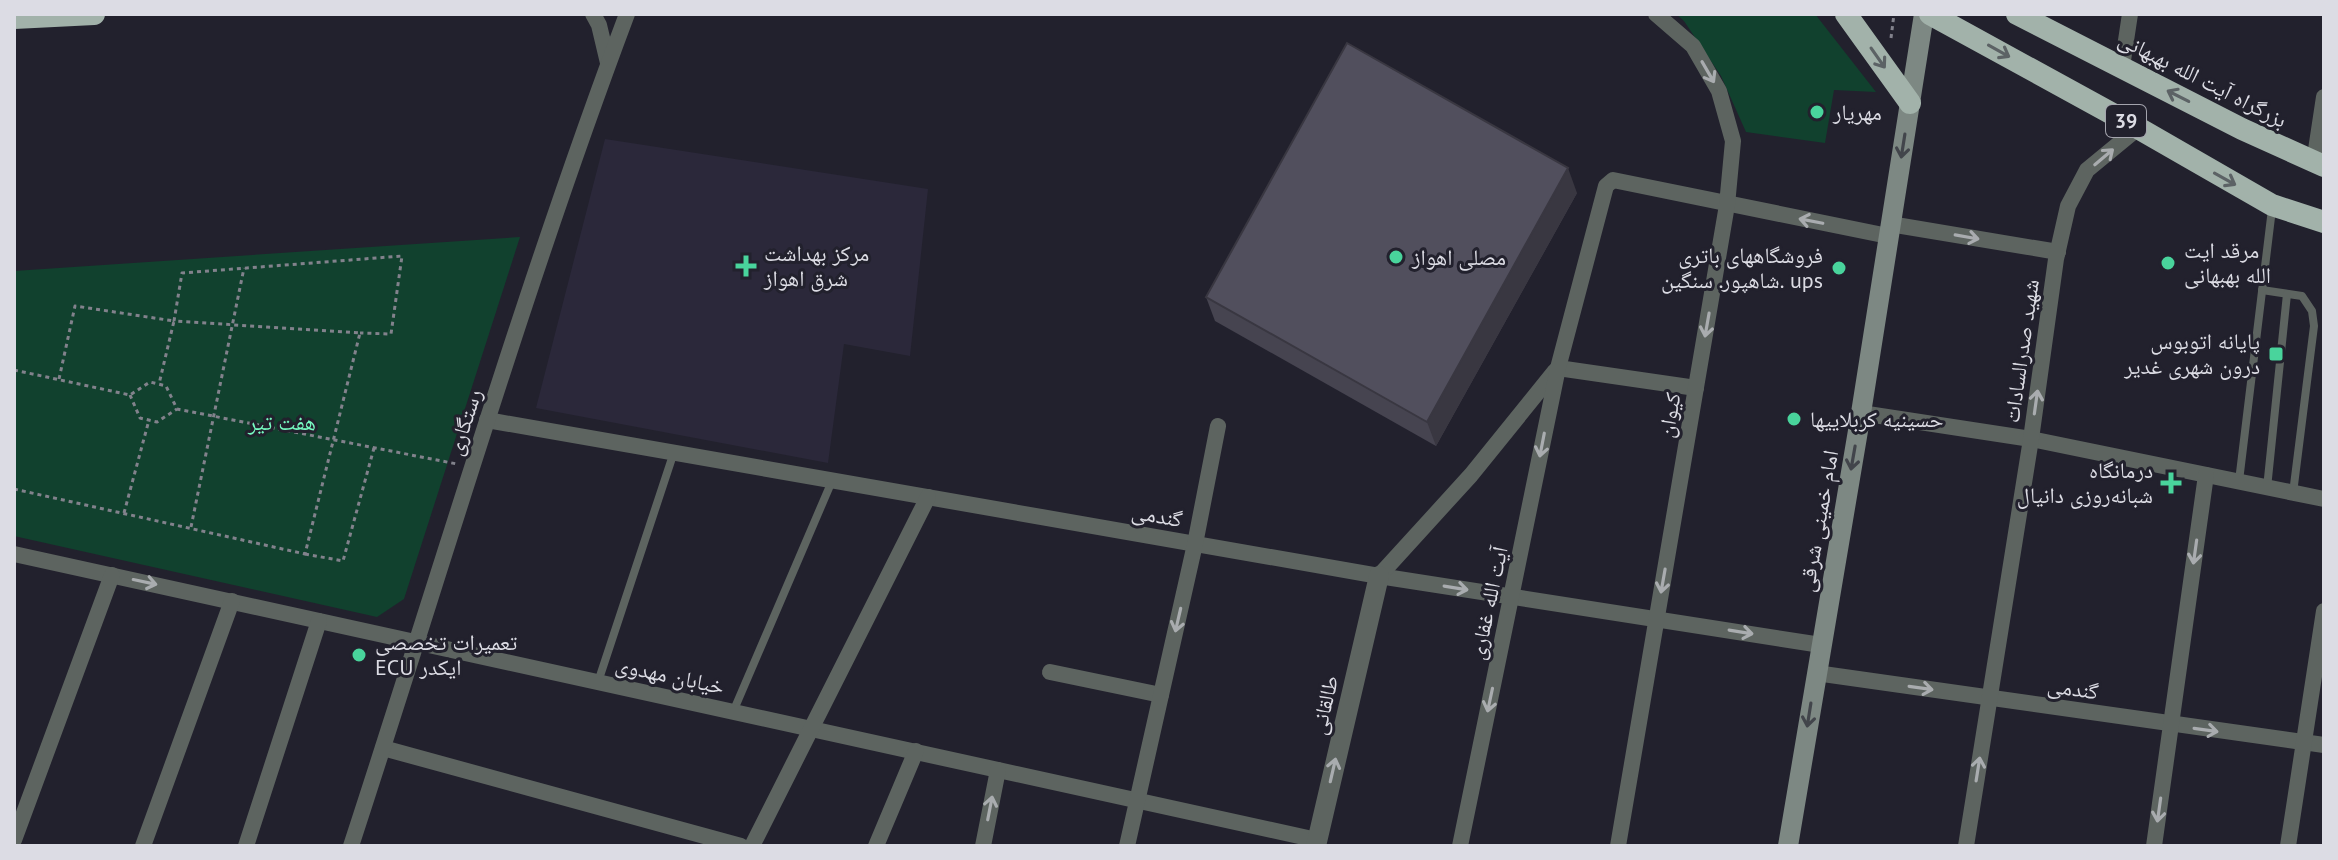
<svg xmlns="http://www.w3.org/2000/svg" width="2338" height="860" font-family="'PT Sans','Noto Naskh Arabic',sans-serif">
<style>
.built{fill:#2b283a}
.green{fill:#11412e}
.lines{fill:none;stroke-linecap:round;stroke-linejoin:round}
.path{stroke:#82828c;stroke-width:3;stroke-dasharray:4 4;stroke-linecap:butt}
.service{stroke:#5d6460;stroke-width:8}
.minor{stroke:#5d6460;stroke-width:16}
.tertiary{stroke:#5d6460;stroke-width:20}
.secondary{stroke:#7d8883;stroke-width:20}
.trunk{stroke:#a2b2aa;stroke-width:22}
.wall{fill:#464450}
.shaded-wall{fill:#393741}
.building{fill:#514f5d;stroke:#393741;stroke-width:2}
.oneway{stroke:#5c6265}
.oneway2{stroke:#a9acaf}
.oneway3{stroke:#42454b}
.poi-dot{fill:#49d49c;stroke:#22212d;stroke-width:3}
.labels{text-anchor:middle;stroke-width:6;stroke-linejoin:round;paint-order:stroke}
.shield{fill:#22212d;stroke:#a4a4ad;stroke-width:2}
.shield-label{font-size:20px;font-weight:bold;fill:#dcdce4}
.street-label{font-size:22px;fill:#dcdce4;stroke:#22212d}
.poi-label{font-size:22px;fill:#dcdce4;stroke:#22212d;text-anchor:start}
.park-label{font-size:22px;fill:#76fac1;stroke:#22212d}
</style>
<rect width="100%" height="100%" fill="#22212d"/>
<polygon class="built" points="605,139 928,189 910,356 844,344 828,463 536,408"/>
<g class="green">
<polygon points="1676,14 1815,14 1876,92 1834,90 1825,143 1746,132 1721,76 1684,21"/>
<polygon points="520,237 404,599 377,617 14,536 14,271"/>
</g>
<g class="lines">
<g class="path">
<polyline points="1891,38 1894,14"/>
<polyline points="14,370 130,395 150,382 166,386 177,409 457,464"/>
<polyline points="59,379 75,306 174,321 159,384"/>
<polyline points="130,395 140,418 157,422 177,409"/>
<polyline points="14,489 305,554 360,333 174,321 182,273 402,256 391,334 360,333"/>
<polyline points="124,513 149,420"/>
<polyline points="191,527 244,268"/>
<polyline points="305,554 343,561 374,448"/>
</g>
<g class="service">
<polyline points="2262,290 2302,296 2312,311 2314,326 2293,493"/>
<polyline points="2239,481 2272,209"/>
<polyline points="2267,488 2287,294"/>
<polyline points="598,682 674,452"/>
<polyline points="733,712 832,481"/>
</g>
<g class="minor">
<polyline points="593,14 599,25 608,63"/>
<polyline points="2122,67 2130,14"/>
<polyline points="2314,163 2324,97"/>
<polyline points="1890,224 2058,252"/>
<polyline points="1558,368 1696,388"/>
<polyline points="1861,413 2031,439 2324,499"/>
<polyline points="487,420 1379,576 1821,645"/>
<polyline points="14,554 1317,840"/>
<polyline points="1379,576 1471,475 1555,371"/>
<polyline points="1050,672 1161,695"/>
<polyline points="1816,673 2324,745"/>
<polyline points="383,748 741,846"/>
<polyline points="14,840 112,575"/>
<polyline points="143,846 232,601"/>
<polyline points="246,846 319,621"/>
<path d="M351 846C442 568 524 288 627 14"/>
<polyline points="752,846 928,497"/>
<polyline points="876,846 916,751"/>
<polyline points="983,846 998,770"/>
<polyline points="1127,846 1195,544 1218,426"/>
<polyline points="1460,846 1558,368 1606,186 1613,180 1888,236"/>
<polyline points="1618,846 1727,205 1733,141 1719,91 1693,46 1656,14"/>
<polyline points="1966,846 2031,439 2056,259 2068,206 2087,170 2138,128"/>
<polyline points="2154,846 2206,475"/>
<polyline points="2288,846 2324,611"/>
</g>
<polyline class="tertiary" points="1316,846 1379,576"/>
<polyline class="secondary" points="1788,846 1861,413 1924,14"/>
<g class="trunk">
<polyline points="1846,14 1910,103"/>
<polyline points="1930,14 2138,128 2272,205 2324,222"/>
<polyline points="2017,14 2242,129 2324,166"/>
<polyline points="14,18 94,14"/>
</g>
</g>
<polygon class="wall" points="1577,193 1436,446 1215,321 1206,297"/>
<polygon class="shaded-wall" points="1568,168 1577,193 1436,446 1427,422"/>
<polygon class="building" points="1347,43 1568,168 1427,422 1206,297"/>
<defs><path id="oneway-shaft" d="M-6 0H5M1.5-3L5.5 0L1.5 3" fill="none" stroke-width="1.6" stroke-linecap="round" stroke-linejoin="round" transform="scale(2)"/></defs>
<g class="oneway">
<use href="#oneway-shaft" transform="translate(1999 51) rotate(29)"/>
<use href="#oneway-shaft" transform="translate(1878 58) rotate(55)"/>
<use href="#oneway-shaft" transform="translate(2178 96) rotate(-153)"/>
<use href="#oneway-shaft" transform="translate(2225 179) rotate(29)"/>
</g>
<g class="oneway2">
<use href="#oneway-shaft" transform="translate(1708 72) rotate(60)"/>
<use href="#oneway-shaft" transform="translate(2104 157) rotate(-40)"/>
<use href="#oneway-shaft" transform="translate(1811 221) rotate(-169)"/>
<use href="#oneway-shaft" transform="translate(1967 237) rotate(10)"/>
<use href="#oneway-shaft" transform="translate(1707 325) rotate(100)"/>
<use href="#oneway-shaft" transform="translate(2036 402) rotate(-82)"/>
<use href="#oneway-shaft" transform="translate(1542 445) rotate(101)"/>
<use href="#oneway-shaft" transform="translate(2195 552) rotate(98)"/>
<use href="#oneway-shaft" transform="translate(1663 581) rotate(100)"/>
<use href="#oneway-shaft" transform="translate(145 582) rotate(12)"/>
<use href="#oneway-shaft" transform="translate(1456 588) rotate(9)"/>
<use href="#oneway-shaft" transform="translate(1178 620) rotate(103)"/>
<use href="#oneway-shaft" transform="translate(1741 632) rotate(9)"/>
<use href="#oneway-shaft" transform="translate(1921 688) rotate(8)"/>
<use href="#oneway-shaft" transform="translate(1490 700) rotate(102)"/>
<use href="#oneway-shaft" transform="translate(2206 730) rotate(8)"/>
<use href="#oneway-shaft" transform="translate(1978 769) rotate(-81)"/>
<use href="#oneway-shaft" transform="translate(1333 770) rotate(-77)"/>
<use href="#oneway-shaft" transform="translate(990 808) rotate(-79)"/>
<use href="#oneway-shaft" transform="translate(2159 810) rotate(98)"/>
</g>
<g class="oneway3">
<use href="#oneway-shaft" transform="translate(1903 146) rotate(99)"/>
<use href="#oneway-shaft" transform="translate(1853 458) rotate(100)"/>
<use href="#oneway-shaft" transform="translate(1809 715) rotate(99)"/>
</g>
<g class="poi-dot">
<circle cx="1817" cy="112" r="8"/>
<circle cx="1396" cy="257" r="8"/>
<circle cx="2168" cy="263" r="8"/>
<path d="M742 254h8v8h8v8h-8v8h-8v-8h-8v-8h8z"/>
<circle cx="1839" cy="268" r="8"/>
<rect x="2268" y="346" width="16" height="16" rx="4"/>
<circle cx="1794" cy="419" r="8"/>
<path d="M2167 471h8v8h8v8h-8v8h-8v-8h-8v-8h8z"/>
<circle cx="359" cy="655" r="8"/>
</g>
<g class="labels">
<rect class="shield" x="2106" y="105" width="40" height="32" rx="6"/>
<g class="shield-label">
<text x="2126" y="128">39</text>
</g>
<g class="street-label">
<text transform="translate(2203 79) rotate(27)" y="8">بزرگراه آیت الله بهبهانی</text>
<text transform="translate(2021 351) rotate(-82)" y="8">شهید صدرالسادات</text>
<text transform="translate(1669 415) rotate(-80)" y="8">کیوان</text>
<text transform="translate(464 422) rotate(-72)" y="8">رستگاری</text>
<text transform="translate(1157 515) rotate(10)" y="8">گندمی</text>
<text transform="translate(1818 521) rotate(-80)" y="8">امام خمینی شرقی</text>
<text transform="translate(1488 603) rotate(-78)" y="8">آیت الله غفاری</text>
<text transform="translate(670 675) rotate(12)" y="8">خیابان مهدوی</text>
<text transform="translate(2073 688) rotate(8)" y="8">گندمی</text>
<text transform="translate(1324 705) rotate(-77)" y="8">طالقانی</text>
</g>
<g class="poi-label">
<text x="1833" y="120">مهریار</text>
<text x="2184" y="258">مرقد ایت<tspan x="2184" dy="25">الله بهبهانی</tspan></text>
<text x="764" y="261">مرکز بهداشت<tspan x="764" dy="25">شرق اهواز</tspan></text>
<text x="1823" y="263" text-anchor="end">فروشگاههای باتری<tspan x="1823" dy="25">شاهپور. سنگین. ups</tspan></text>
<text x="1412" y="265">مصلی اهواز</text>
<text x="2260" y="349" text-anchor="end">پایانه اتوبوس<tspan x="2260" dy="25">درون شهری غدیر</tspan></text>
<text x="1810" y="427">حسینیه کربلاییها</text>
<text x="2153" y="478" text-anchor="end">درمانگاه<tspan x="2153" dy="25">شبانه‌روزی دانیال</tspan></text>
<text x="375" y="650">تعمیرات تخصصی<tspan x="375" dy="25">ECU ایکدر</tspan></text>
</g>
<g class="park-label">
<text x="282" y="430">هفت تیر</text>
</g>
</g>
<rect width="2338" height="860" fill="none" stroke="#dcdce4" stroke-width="32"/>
</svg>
